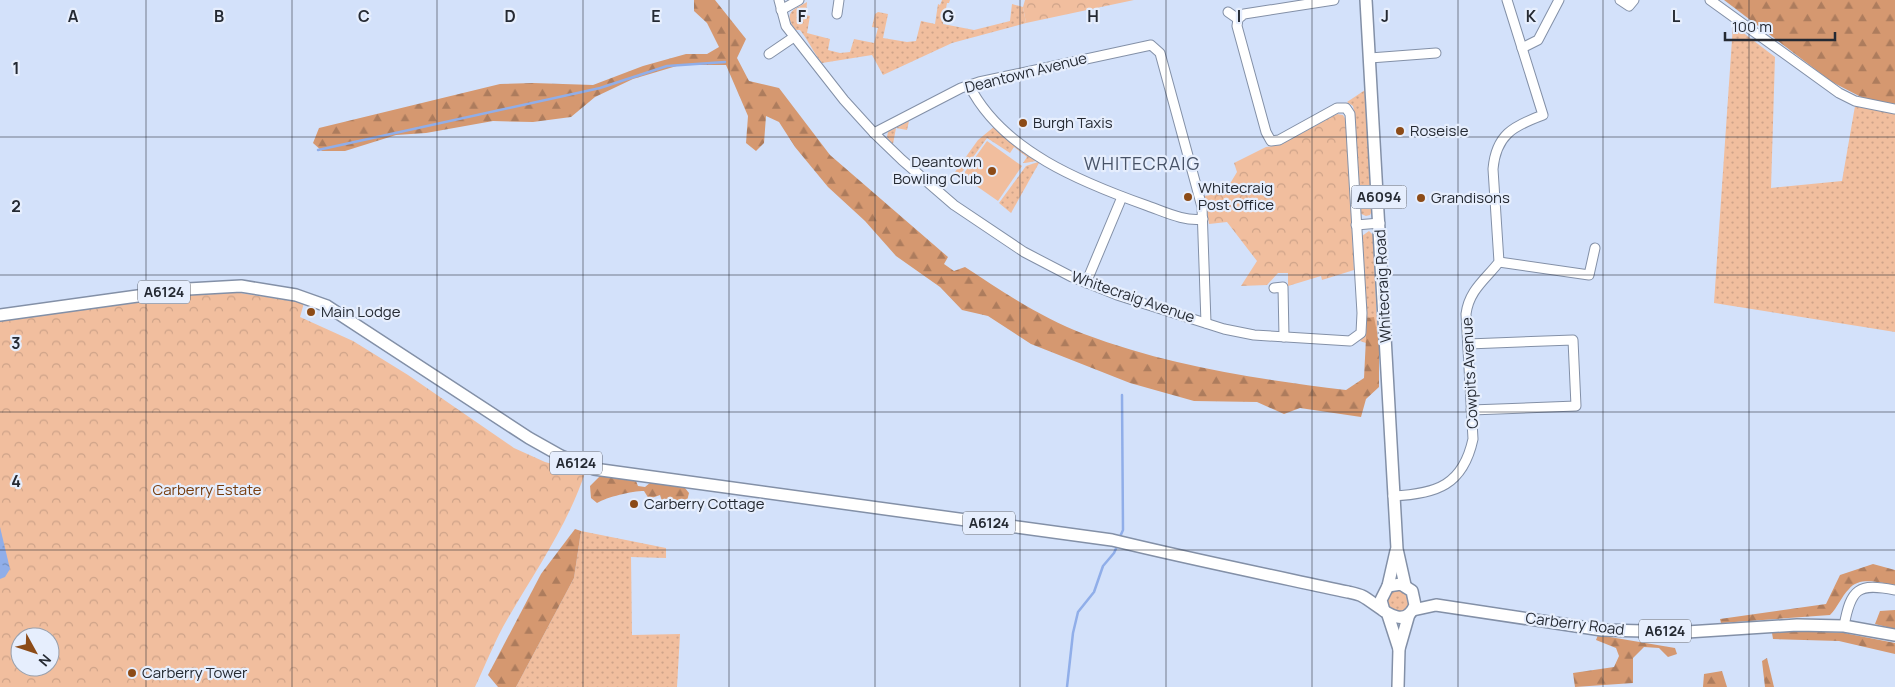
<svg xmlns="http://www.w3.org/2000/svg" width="1895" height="687" font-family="Manrope,sans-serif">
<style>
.grass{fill:url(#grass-dots)}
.forest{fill:url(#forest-firs)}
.park{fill:url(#park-crowns);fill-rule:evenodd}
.pitch{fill:#f1be9e}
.water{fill:url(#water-ripples)}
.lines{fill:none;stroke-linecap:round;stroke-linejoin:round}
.stream{stroke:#90aee9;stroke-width:2.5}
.minor-casing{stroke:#8390a7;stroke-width:11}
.major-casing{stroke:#8390a7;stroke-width:14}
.minor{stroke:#fff;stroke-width:9}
.major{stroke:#fff;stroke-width:11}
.grid{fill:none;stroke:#252a33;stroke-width:1;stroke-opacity:0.55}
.poi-dot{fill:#8c4b17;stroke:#e6eefd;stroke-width:2}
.labels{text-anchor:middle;stroke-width:4.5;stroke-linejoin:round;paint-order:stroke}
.shield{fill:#e6eefd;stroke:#5f6570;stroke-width:1}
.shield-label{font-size:14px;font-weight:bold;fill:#252a33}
.street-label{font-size:15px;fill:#252a33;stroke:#e6eefd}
.poi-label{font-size:15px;fill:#252a33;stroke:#e6eefd;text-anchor:start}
.park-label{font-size:15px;fill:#773e10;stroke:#e6eefd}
.quarter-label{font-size:18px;letter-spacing:1px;fill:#485367;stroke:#e6eefd}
.grid-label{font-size:16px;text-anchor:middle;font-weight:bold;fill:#252a33;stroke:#e6eefd;stroke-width:4.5;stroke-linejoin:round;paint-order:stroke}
</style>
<defs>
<pattern id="grass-dots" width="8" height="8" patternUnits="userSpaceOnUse" patternTransform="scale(1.25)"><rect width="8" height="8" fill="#f1be9e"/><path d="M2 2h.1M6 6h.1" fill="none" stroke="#cea389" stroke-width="1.8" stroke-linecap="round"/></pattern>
<pattern id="forest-firs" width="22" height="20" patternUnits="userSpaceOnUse" patternTransform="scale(1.25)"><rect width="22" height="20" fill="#d59870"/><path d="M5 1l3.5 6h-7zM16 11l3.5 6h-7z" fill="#ad7c5d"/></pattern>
<pattern id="park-crowns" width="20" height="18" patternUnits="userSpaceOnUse" patternTransform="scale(1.25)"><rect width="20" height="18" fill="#f1be9e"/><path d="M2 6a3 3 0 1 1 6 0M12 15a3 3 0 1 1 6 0" fill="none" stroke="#cea389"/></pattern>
<pattern id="water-ripples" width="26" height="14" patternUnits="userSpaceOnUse" patternTransform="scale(1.25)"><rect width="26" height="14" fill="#90aee9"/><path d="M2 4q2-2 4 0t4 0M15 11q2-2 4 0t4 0" fill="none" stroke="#758ebd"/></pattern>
</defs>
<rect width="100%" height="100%" fill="#d3e1fa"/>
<g class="grass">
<path d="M942 0H950L949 3H947L943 24 974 30 1010 21 1012 4 1023 7 1026 23 952 43 883 75 872 55 822 63C813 52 809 41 800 30H796C782 13 793 10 807 2L806 15 810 16 807 33 830 39 828 50 840 53 850 52 854 39 874 43 878 28 872 27 875 14 878 12 888 14 883 38 907 42 916 41 921 21 935 24 938 4 940 5Z"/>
<polygon points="1733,25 1775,57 1771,188 1842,181 1855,106 1895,113 1895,332 1714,303"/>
<polygon points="1365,90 1372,211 1370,215 1366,216 1359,213 1354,111 1353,106 1347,102"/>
<polygon points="909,121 907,130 896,128 893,144 887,137 888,132"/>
<polygon points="995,126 1036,161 1025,163 1023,163 1027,157 1014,147 1010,153 987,138 960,175 955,172 978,140"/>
<polygon points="1038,162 1039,163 1011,213 999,203 1026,166"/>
<polygon points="1369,231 1373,235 1378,347 1360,341 1366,332 1362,236"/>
<polygon points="581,531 666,548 666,558 631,557 632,635 680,634 677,687 516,687 574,578"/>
<circle cx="1398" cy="601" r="11"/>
</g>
<g class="forest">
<path d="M694 0H715L746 39 737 58 749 81 779 88 830 155 948 257 944 264 954 271 965 267C1003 292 1042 318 1084 334 1169 366 1257 379 1346 390L1364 378 1367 318 1374 317 1379 342V387L1366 399 1361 417 1300 408 1284 414 1257 402 1194 401 1130 383 1031 344 988 316 962 310 940 287 896 256 865 221 828 187 795 147 779 122 766 116 764 143 756 151 746 143 748 116 726 65H680L633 79 595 97 571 117 533 122 493 121 426 133 396 135 345 151H322L313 143 319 128 500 84 533 83 593 85 643 66 686 54H707L719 47 707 23 694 11Z"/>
<polygon points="1724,0 1895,0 1895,104 1863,98 1832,82"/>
<path d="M601 475 636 481 638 486 645 487 651 482 685 488 689 493 686 505 664 507 660 495 649 499 644 491C632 491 607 497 597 503L591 498 590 486Z"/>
<polygon points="575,529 581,531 574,578 516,687 498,687 488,675 541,574"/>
<path d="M1873 564 1895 570V585C1881 583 1859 576 1849 589 1841 597 1838 607 1830 615L1721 623 1720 619 1826 604 1840 575Z"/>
<polygon points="1895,610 1895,629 1875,624 1880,611"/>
<polygon points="1790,630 1844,633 1895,643 1895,654 1839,641 1773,639 1772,633"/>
<polygon points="1598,635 1675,648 1677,654 1668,657 1659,648 1644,647 1633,658 1633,683 1575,687 1573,673 1614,667 1619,656 1616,648 1596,640"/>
<polygon points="1767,658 1774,687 1765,687 1762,661"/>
<polygon points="1722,671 1727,687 1703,687 1704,674"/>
</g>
<g class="park">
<polygon points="1025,0 1134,0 1026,23 1023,7"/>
<polygon points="1337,114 1343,115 1346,120 1354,270 1322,280 1321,276 1288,286 1288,273 1278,273 1267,285 1241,286 1257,261 1227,222 1209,224 1204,196 1225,192 1237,172 1234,163 1266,147 1280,145"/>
<path d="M228 291 304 303 300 317 353 341 408 375 514 448 545 462 585 473C567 526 536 570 508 618 495 640 486 664 475 687H0V320L207 292ZM20 637H50V667H20Z"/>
</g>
<polygon class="pitch" points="987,141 1022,166 998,201 962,176"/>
<polygon class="water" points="0,527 10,569 5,577 0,579"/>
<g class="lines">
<g class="stream">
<polyline points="318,150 600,88 667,66 725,62"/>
<polyline points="1119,539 1123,530 1122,395"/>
<polyline points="1067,687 1073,633 1078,612 1094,592 1103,566 1114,553 1118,544"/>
</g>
<defs>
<g id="minor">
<polyline points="779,0 786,26 844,100 874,133 902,160 954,205 1024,252 1072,277 1117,295 1224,329 1254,335 1350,341 1361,333 1362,313 1350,114 1346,108 1337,108 1279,140 1271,141 1266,132 1237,26 1238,19 1244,14 1334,0"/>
<polyline points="1620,0 1629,6 1634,0"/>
<polyline points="1710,0 1839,93 1855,101 1895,109"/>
<polyline points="781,10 799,0"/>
<polyline points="1228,12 1238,19"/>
<polyline points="837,14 839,0"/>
<polyline points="1522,48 1538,40 1559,0"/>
<polyline points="769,54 794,37"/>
<polyline points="1370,58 1436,53"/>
<path d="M969 85C1002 151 1083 183 1148 206 1165 212 1185 222 1203 219"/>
<polyline points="874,133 961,88 979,82 1151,45 1160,53 1202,207 1206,323"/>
<polyline points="1356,225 1380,223"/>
<polyline points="1499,262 1589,275 1595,248"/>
<polyline points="1086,283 1122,197"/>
<polyline points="1274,288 1283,287 1284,337"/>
<polyline points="1468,344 1573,340 1576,406 1471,410"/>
<path d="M1393 496C1437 494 1463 485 1473 439L1466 314C1469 290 1486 279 1499 262L1493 169C1496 135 1513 126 1543 115L1507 0"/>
<path d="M1844 626C1851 588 1858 583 1895 590"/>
</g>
<g id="major">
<polyline points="1366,0 1397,549 1405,585"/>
<path d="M0 315 188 289 241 286 296 295 327 306 529 438 561 456 594 469 1112 540C1190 559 1269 575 1348 592 1352 593 1358 594 1362 596 1378 604 1403 634 1415 605L1412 591 1401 584 1388 586"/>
<polyline points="1413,610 1436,605 1602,630 1687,632 1797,625 1844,626 1895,635"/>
<polyline points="1384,611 1381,600 1388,586 1396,551"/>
<polyline points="1388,615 1399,649"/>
<polyline points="1398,687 1399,649 1409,614"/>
</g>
</defs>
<use href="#minor" class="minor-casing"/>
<use href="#major" class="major-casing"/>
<use href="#minor" class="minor"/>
<use href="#major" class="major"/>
</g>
<path class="grid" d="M146 0V687M292 0V687M437 0V687M583 0V687M729 0V687M875 0V687M1020 0V687M1166 0V687M1312 0V687M1458 0V687M1603 0V687M1749 0V687M0 137H1895M0 275H1895M0 412H1895M0 550H1895"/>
<g class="poi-dot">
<circle cx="1023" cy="123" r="5"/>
<circle cx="1400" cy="131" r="5"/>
<circle cx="992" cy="171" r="5"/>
<circle cx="1188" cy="197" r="5"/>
<circle cx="1421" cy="198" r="5"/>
<circle cx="311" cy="312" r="5"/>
<circle cx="634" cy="504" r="5"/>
<circle cx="132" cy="673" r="5"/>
</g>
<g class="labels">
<g class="shield">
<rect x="1351.5" y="185.5" width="55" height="23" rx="4"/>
<rect x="138" y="280.5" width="52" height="23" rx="4"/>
<rect x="550" y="451.5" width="52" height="23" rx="4"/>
<rect x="963" y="511.5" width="52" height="23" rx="4"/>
<rect x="1639" y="619.5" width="52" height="23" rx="4"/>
</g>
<g class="shield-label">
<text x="1379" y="202">A6094</text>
<text x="164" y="297">A6124</text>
<text x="576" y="468">A6124</text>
<text x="989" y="528">A6124</text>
<text x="1665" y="636">A6124</text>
</g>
<g class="street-label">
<text transform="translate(1026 73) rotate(-14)" y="5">Deantown Avenue</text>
<text transform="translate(1383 286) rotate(-93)" y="5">Whitecraig Road</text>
<text transform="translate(1133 297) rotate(19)" y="5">Whitecraig Avenue</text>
<text transform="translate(1470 373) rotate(-93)" y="5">Cowpits Avenue</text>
<text transform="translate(1575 624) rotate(7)" y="5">Carberry Road</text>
</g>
<g class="poi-label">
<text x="1033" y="128">Burgh Taxis</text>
<text x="1410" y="136">Roseisle</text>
<text x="982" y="167" text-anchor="end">Deantown<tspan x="982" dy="17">Bowling Club</tspan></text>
<text x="1198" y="193">Whitecraig<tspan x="1198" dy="17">Post Office</tspan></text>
<text x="1431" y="203">Grandisons</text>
<text x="321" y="317">Main Lodge</text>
<text x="644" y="509">Carberry Cottage</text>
<text x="142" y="678">Carberry Tower</text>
</g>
<g class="park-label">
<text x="207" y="495">Carberry Estate</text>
</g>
<g class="quarter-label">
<text x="1142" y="170">WHITECRAIG</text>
</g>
</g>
<g class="grid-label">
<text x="73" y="22">A</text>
<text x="219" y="22">B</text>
<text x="364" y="22">C</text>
<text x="510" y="22">D</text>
<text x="656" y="22">E</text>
<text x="802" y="22">F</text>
<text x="948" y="22">G</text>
<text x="1093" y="22">H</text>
<text x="1239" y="22">I</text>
<text x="1385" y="22">J</text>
<text x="1531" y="22">K</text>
<text x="1676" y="22">L</text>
<text x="16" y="74">1</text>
<text x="16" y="212">2</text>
<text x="16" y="349">3</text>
<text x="16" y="487">4</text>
</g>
<g transform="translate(35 652) rotate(130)"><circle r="24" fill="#e6eefd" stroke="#99a0ac"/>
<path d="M0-4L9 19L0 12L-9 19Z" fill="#8c4b17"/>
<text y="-8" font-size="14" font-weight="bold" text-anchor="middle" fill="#252a33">N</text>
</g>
<path d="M1725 32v8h110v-8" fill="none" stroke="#252a33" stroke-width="2.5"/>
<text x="1732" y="32" font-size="15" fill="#252a33" stroke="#e6eefd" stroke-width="4" paint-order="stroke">100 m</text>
</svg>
